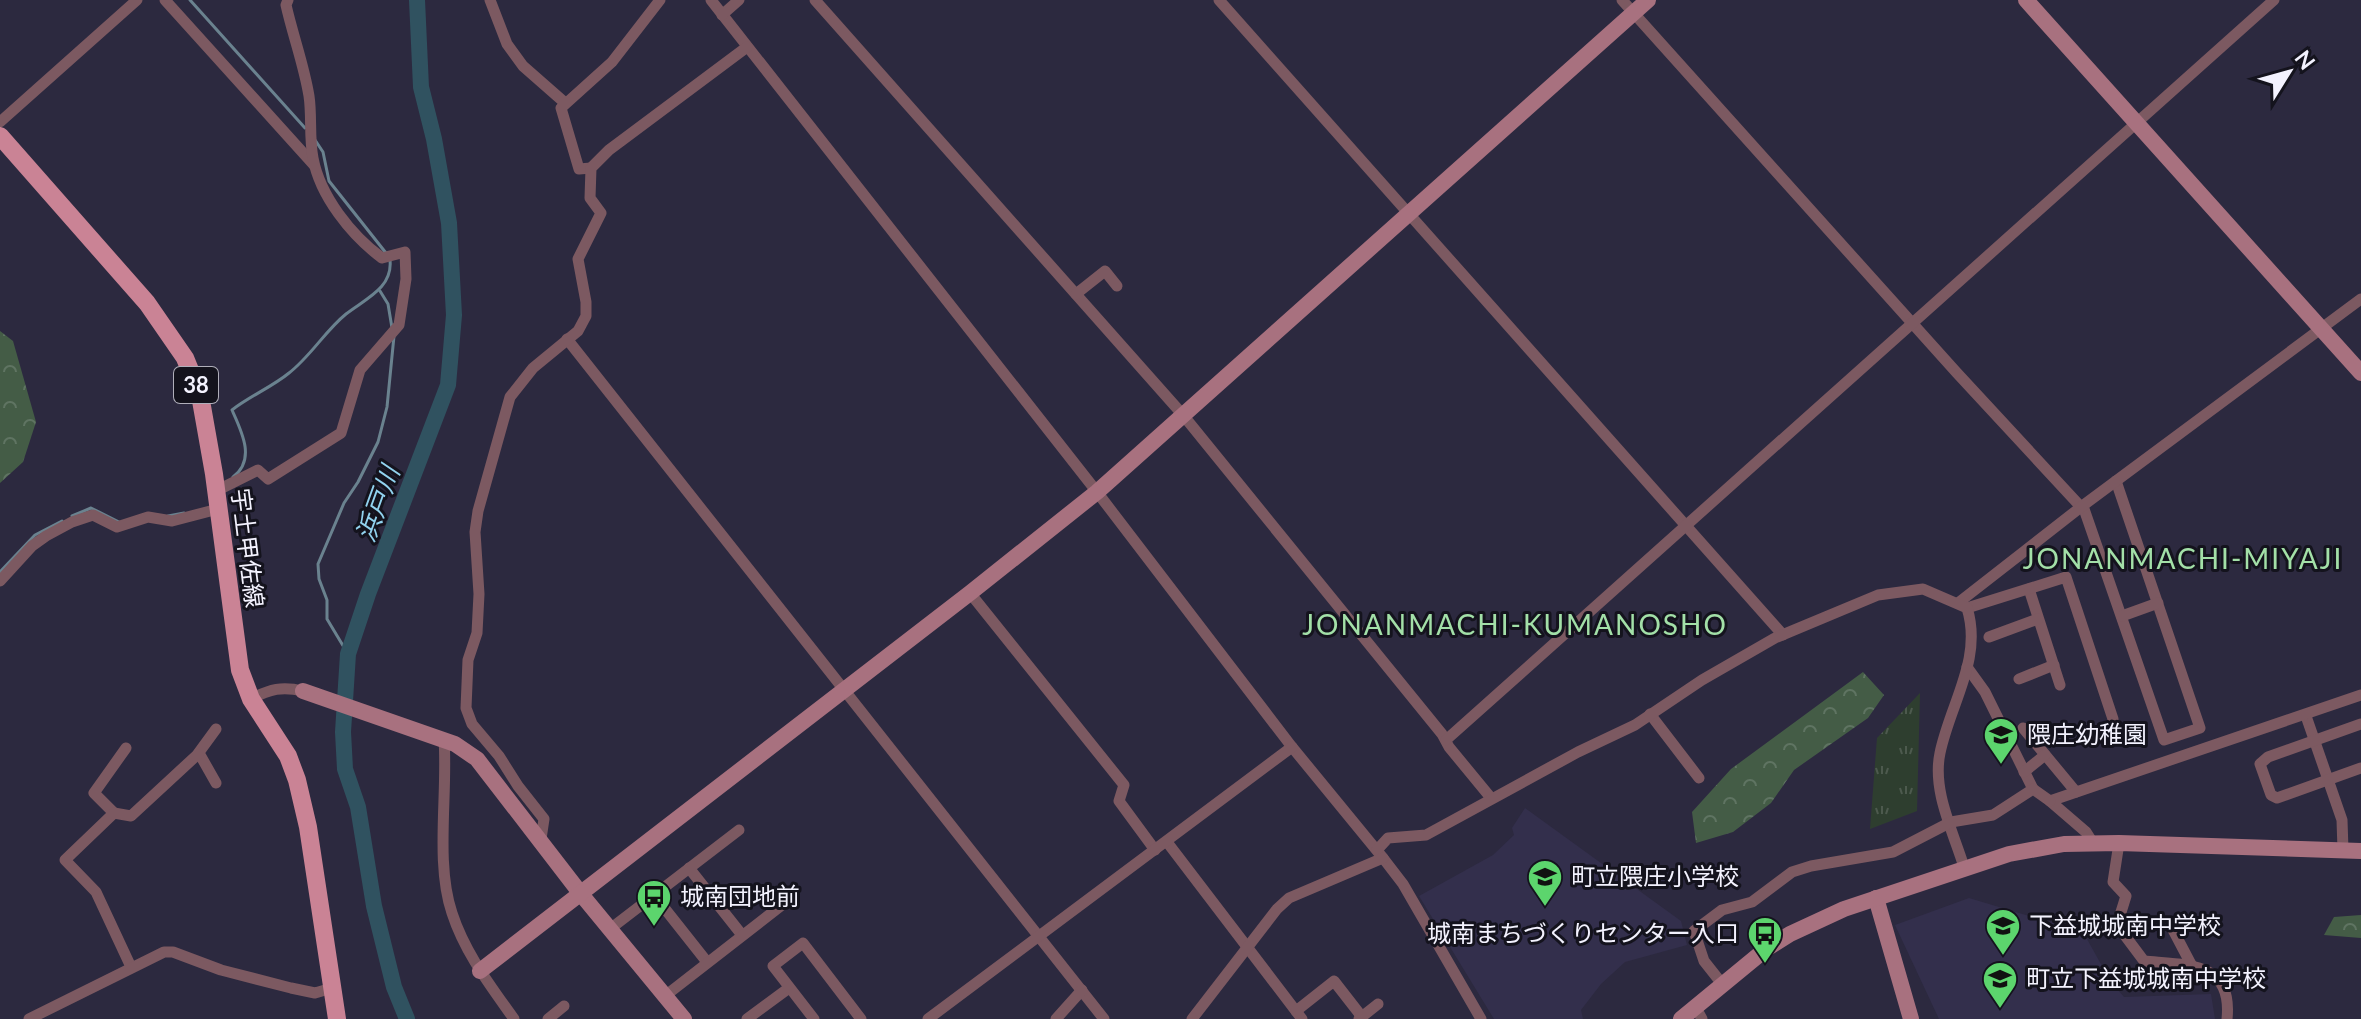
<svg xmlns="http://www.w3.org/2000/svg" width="2361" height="1019" font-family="Lato,'Noto Sans JP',sans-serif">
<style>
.built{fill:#332f4c}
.forest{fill:url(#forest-crowns)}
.park{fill:url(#park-tufts)}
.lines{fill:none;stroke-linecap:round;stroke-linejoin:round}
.stream{stroke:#6a828f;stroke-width:3}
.river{stroke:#305260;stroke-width:16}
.street{stroke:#7c5961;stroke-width:11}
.secondary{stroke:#a8717f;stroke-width:16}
.primary{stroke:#ca8395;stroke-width:18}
.labels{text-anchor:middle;stroke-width:6;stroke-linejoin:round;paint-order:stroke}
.shield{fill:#14131d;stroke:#b0afba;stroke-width:2}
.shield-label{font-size:22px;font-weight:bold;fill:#f3f2fe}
.street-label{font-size:24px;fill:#f3f2fe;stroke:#14131d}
.poi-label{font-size:24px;fill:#f3f2fe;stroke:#14131d;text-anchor:start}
.water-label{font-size:26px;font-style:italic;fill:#92d3ef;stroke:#14131d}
.quarter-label{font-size:28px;letter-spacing:2px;fill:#a3e0a8;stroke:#14131d}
</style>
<defs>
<pattern id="forest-crowns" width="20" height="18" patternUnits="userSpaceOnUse" patternTransform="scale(2)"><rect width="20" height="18" fill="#445c46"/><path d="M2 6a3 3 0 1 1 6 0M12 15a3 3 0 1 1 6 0" fill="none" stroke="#5f7462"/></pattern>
<pattern id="park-tufts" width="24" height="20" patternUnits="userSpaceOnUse" patternTransform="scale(2)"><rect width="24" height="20" fill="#2e3e2f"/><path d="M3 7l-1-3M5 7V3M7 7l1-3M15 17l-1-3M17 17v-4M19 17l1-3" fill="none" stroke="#4d5a4e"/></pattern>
</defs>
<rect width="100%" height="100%" fill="#2c293f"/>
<g class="built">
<polygon points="1525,808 1681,921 1687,945 1625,962 1601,984 1581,1010 1583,1019 1494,1019 1419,896 1493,855 1514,835 1512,828"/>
<polygon points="1969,898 2083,932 2111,982 2124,997 2211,994 2215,1019 1939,1019 1895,925"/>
</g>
<g class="forest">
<polygon points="0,331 13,341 36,422 23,462 0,483"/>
<polygon points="1863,672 1884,695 1868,718 1794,770 1771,803 1733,832 1696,843 1692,812 1731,769"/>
<polygon points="2361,915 2361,938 2324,935 2334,917"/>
</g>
<polygon class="park" points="1920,693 1917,811 1870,829 1877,738"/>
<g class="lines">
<g class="stream">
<polyline points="190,0 305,128"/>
<polyline points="315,140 323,152 329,181 386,253"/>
<polyline points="380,291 388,304 392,328"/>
<path d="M233 477C256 460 242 432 232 410 250 396 272 387 289 373 311 356 325 331 346 314 365 299 393 288 390 260"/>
<polyline points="72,516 91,508 119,522"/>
<polyline points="168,516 184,513"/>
<polyline points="0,572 35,535 62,521"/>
<polyline points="348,654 327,619 327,600 319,579 318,564 344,503 358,482 378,442 387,407 394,336"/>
</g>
<polyline class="river" points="407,1019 394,987 374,906 358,807 345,769 343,732 348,654 368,594 448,385 454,315 449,223 434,139 421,87 417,0"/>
<g class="street">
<polyline points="165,0 314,165"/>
<polyline points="490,0 507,44 523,66 564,102"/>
<polyline points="711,0 1097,492 1292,747 1383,858 1403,884 1481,1019"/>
<polyline points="815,0 1183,415 1442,734 1449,747 1491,798"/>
<polyline points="1219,0 1783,635"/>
<polyline points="1622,0 1957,373 2081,507"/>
<polyline points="722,15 739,0"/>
<polyline points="0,122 137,0"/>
<polyline points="591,168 579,169 561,108 612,62 660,0"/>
<polyline points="1076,294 1105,271 1117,286"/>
<polyline points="567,339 1104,1019"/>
<path d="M216 491 258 470 268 479 341 433 360 370 399 325 406 279 405 252 382 258C351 235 320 196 313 158 309 137 312 116 309 96 304 65 293 36 286 5L288 0"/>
<polyline points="2083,506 2164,740 2200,728 2116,481"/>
<polyline points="0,581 32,546 46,536 72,522 93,515 117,527 148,517 172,521 218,509"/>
<polyline points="2029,589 2060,685"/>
<polyline points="970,593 1124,785 1119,801 1155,850"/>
<polyline points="1958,603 2081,507 2361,299"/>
<polyline points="1967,608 2066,577 2113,719"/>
<polyline points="2122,616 2158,603"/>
<polyline points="1989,637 2038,619"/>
<polyline points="1967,667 1985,692 2033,789"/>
<polyline points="2019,679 2054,665"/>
<path d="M251 699C270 689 282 686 303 691"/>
<polyline points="1650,714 1699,778"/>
<polyline points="2306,716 2342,820 2343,850"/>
<polyline points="2361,724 2268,757 2260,764 2271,795 2277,798 2361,768"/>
<polyline points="2023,728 2076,792"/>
<path d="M444 739C448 793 435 863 452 913 465 953 490 985 514 1019"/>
<polyline points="1446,740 2274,0"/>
<polyline points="199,753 216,783"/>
<polyline points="2024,772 2045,755"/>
<polyline points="114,813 94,793 126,748"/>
<polyline points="541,839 544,819 518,786 499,756 472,724 466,708 468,660 477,633 479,594 475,532 478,511 510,397 533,368 578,331 586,316 586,302 578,259 601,213 590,198 591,168 609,150 747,47"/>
<polyline points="1167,842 1302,1019"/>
<polyline points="2093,843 2086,832 2050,801 2361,695"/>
<path d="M2119 843 2113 882 2126 896 2117 925 2144 961C2187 965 2233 961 2227 1019"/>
<path d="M1377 850 1388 838 1426 835 1578 752 1635 725 1702 680 1775 638 1878 595 1923 589 1967 608C1983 659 1950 704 1940 753 1932 791 1953 831 1964 867"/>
<polyline points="689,868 742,935"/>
<polyline points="654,895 707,962"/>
<polyline points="2172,928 2192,966"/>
<polyline points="610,929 739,830"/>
<polyline points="131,967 96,892 65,860 114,813 131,816 197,755 216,729"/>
<polyline points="1723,985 1704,961 1694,931 1722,910 1752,902 1792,872 1811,866 1893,852 1951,822 1993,815 2033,789 2050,801"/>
<polyline points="665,996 791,898"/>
<polyline points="1696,1008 1702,1019"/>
<polyline points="1296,1011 1334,981 1362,1017"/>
<polyline points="29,1019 164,952 173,952 221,970 291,988 315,993 332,988"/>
<polyline points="548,1019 564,1006"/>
<polyline points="747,1019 789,988"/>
<polyline points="814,1019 773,966 803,943 861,1019"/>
<polyline points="928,1019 1292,747"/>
<polyline points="1056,1019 1082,990"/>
<polyline points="1192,1019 1277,909 1289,898 1383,858"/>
<polyline points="1359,1019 1378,1004"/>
</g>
<g class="secondary">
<polyline points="2026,0 2361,373"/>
<polyline points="303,691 455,744 477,759 581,894 684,1019"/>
<polyline points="1876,898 1911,1019"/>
<polyline points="480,971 970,593 1097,492 1648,0"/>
<polyline points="1681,1019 1766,949 1790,934 1844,909 2009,854 2064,844 2119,843 2361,851"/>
</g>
<polyline class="primary" points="0,136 147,303 185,358 200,395 214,474 240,670 251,699 288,756 297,780 308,827 337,1019"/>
</g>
<defs>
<symbol id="school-pin" viewBox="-11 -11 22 30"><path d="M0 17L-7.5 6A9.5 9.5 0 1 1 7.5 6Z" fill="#5cd56d" stroke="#14131d"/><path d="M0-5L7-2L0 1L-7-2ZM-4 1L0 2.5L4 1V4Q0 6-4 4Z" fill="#111"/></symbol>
<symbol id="bus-pin" viewBox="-11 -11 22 30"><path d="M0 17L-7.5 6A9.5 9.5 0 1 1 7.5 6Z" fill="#5cd56d" stroke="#14131d"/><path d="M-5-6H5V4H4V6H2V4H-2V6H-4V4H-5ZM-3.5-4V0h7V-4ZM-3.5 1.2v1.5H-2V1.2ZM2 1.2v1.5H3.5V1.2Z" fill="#111"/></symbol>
</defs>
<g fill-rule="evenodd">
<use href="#school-pin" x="1981" y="715" width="40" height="54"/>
<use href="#school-pin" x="1525" y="857" width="40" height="54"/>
<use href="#bus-pin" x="634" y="877" width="40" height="54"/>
<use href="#school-pin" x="1983" y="906" width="40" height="54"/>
<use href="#bus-pin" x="1745" y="914" width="40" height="54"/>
<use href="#school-pin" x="1980" y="959" width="40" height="54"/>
</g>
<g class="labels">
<rect class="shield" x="174" y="367" width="44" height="36" rx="6"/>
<g class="shield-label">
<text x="196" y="393">38</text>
</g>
<g class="street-label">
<text transform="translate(247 548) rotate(83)" y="8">宇土甲佐線</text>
</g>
<g class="poi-label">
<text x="2027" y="743">隈庄幼稚園</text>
<text x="1571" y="885">町立隈庄小学校</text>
<text x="680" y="905">城南団地前</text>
<text x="2029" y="934">下益城城南中学校</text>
<text x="1739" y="942" text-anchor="end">城南まちづくりセンター入口</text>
<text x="2026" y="987">町立下益城城南中学校</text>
</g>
<g class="water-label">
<text transform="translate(378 504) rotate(-70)" y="9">浜戸川</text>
</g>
<g class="quarter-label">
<text x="2183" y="569">JONANMACHI-MIYAJI</text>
<text x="1515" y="635">JONANMACHI-KUMANOSHO</text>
</g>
</g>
<g transform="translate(2289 72) rotate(53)" stroke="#14131d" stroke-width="6" paint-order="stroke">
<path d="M0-6L14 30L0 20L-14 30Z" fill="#f3f2fe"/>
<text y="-12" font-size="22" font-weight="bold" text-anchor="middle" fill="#f3f2fe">N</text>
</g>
</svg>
